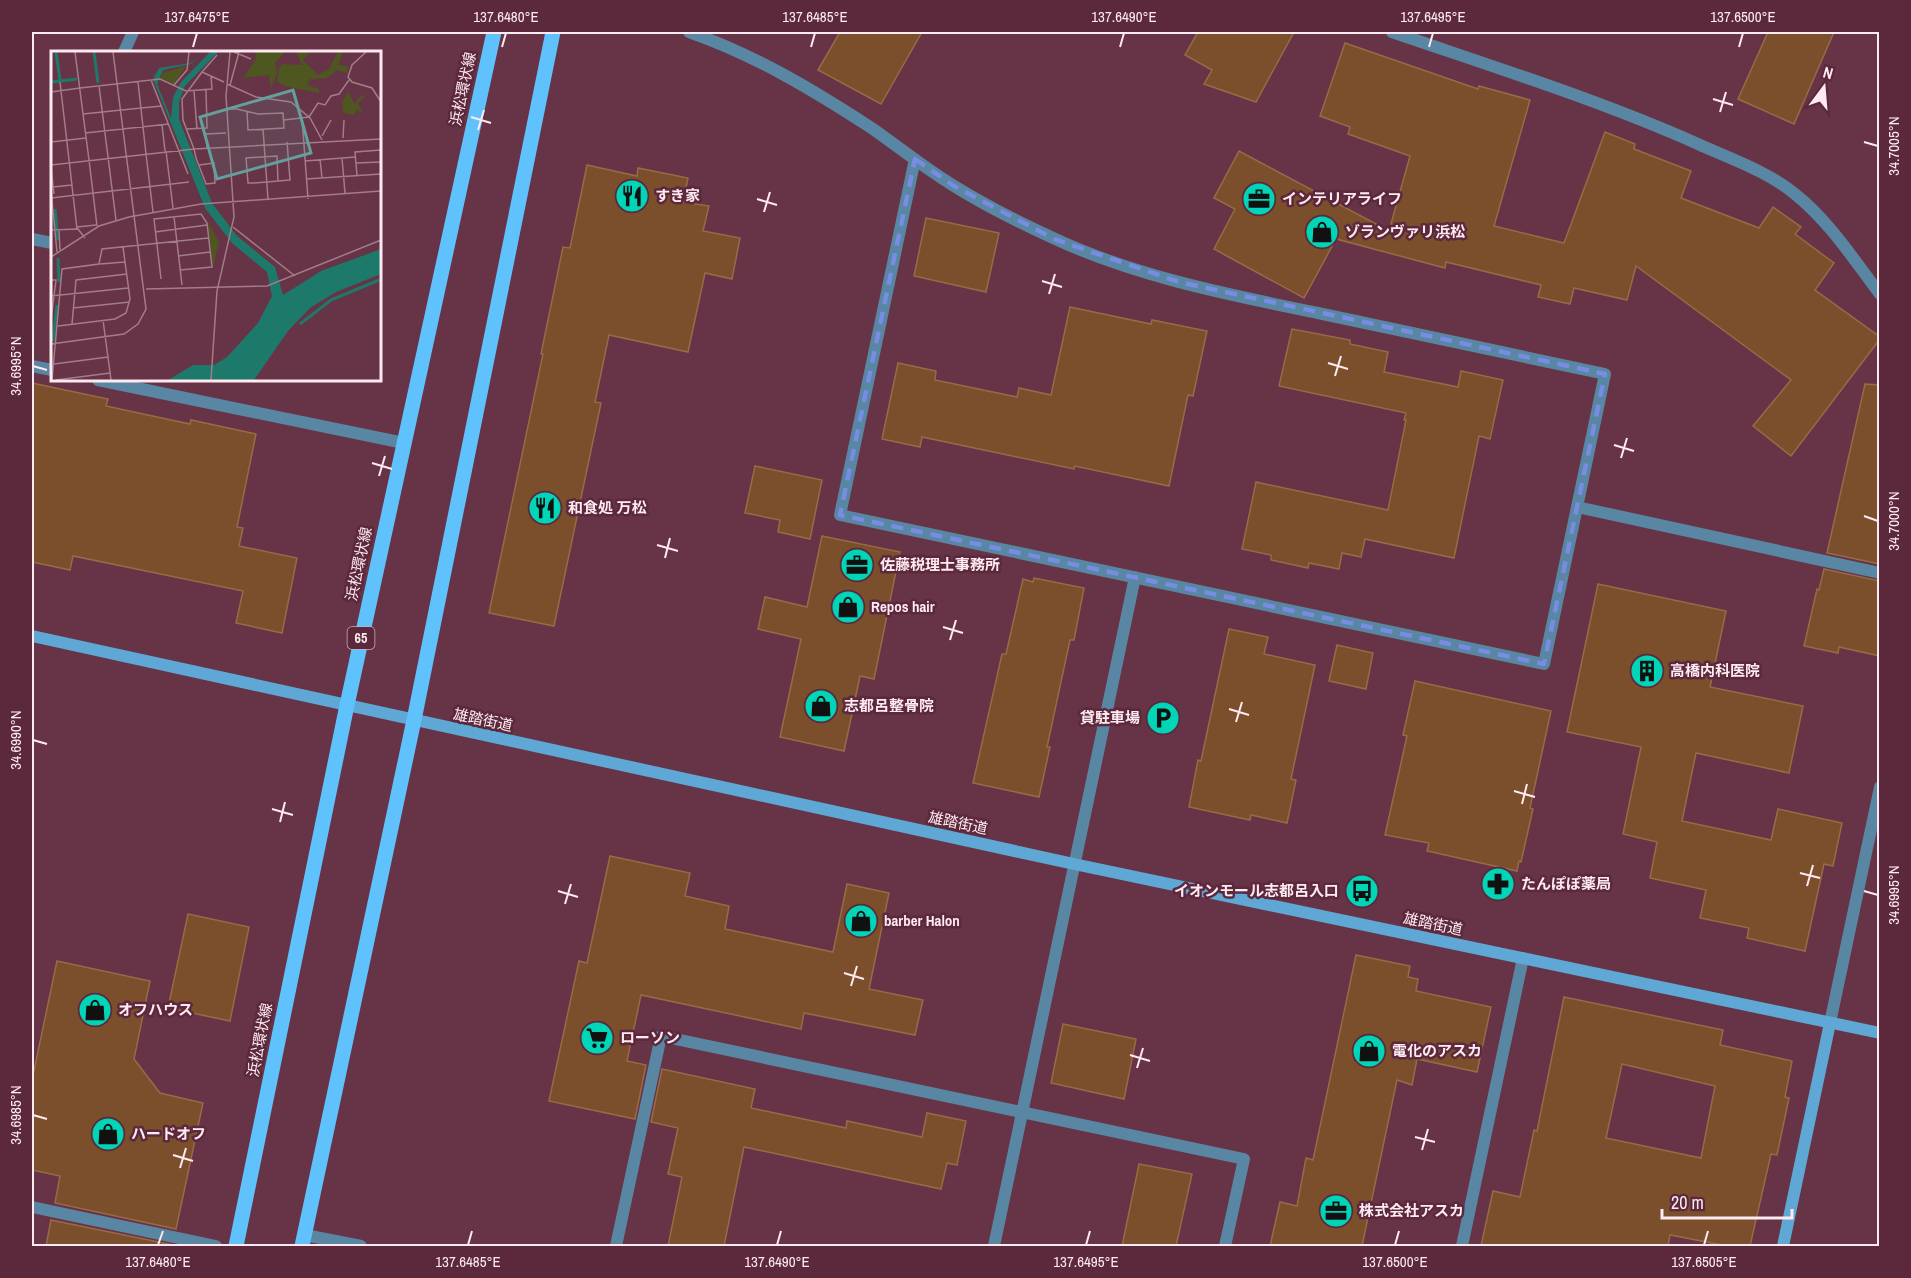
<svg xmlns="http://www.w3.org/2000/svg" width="1911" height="1278" font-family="'Archivo Narrow','Noto Sans JP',sans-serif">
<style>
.building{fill:#7b4f2c;stroke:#996a47;stroke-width:1.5;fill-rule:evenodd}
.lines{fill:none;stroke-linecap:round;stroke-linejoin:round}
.street{stroke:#5986a2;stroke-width:12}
.secondary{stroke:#5fa8d5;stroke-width:12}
.primary{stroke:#60c2fc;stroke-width:15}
.marked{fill:none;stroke:#778ce2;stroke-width:4.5;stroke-dasharray:12 8;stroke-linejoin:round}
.ticks{fill:none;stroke:#feeaf0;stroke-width:2}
.labels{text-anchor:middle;stroke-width:5;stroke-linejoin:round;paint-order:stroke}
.shield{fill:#5b283c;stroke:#cdb0ba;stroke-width:1.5}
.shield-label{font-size:14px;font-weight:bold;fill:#feeaf0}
.street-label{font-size:15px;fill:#feeaf0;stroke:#5b283c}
.poi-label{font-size:15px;font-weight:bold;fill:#feeaf0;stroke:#5b283c;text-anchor:start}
.inset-river{fill:none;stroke:#1d7969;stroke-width:3}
.inset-road{fill:none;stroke:#a37c8a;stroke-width:1.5}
.view{fill:#639f9c;fill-opacity:0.15;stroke:#639f9c;stroke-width:3}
.inset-edge{fill:none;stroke:#feeaf0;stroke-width:3}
.neatline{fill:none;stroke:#feeaf0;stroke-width:2}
.ticks-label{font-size:15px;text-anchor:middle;fill:#feeaf0}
</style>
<rect width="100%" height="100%" fill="#673346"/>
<g class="building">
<polygon points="840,32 922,32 881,104 818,70"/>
<polygon points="1198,32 1294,32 1256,102 1204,84 1212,70 1185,55"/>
<polygon points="1768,32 1834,32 1794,124 1738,99"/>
<polygon points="1345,43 1478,89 1479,86 1530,100 1494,226 1564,243 1605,132 1635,144 1634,149 1691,171 1681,198 1759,228 1773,207 1801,227 1795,234 1834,263 1815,290 1880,337 1880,339 1791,456 1753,426 1791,380 1636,266 1627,300 1574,288 1570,304 1538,297 1541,285 1446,262 1445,268 1336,239 1304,298 1214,249 1235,209 1214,198 1239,151 1389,231 1410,156 1348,134 1350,127 1320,116"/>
<polygon points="587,165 637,176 638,168 688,178 683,202 709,206 703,231 740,238 732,279 705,273 688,352 609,335 595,402 601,403 554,626 489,613 543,354 541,354 563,247 570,248"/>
<polygon points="926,218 999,233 986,292 914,276"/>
<polygon points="1070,307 1151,324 1152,320 1207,331 1193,396 1188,395 1169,486 1075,466 1074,469 922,437 920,447 882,439 898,363 936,371 935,380 1017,397 1019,388 1051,395"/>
<polygon points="1292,329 1350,340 1350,344 1388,352 1384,372 1458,387 1461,371 1503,380 1490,439 1479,436 1454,558 1365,539 1361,557 1342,553 1339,569 1309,563 1308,568 1271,560 1271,555 1242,549 1256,482 1388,510 1406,420 1404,420 1406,413 1279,386"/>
<polygon points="32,383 108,399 106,406 190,424 191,420 256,434 237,527 243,528 239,546 297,558 282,633 236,623 243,591 73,556 70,570 32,562"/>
<polygon points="1865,384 1880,385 1880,564 1827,553"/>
<polygon points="755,466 822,480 810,539 778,532 780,520 745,513"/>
<polygon points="822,536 900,552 874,679 860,676 844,751 780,737 801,639 758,629 765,597 807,607"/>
<polygon points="1824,569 1880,581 1880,656 1839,647 1838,653 1804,646 1817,589 1819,590"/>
<polygon points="1034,578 1084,588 1074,640 1070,640 1047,747 1050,747 1039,797 973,783 1002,654 1006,654 1023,579 1033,582"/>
<polygon points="1598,584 1726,611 1710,687 1803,706 1789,773 1696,753 1682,821 1771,840 1778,809 1842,823 1833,866 1824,864 1805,951 1747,938 1749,928 1700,918 1706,890 1650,878 1657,842 1623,834 1641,747 1567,732"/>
<polygon points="1229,629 1268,637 1264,654 1315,665 1291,779 1296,780 1287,823 1251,815 1250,820 1189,807 1198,760 1201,761"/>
<polygon points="1337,645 1373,653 1366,689 1329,681"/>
<polygon points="1415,681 1551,711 1530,808 1533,809 1521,862 1519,861 1517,871 1427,851 1429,843 1385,835 1407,736 1403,735"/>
<polygon points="610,856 690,873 685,896 729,906 725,929 833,952 847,884 889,893 869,989 923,1000 915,1035 804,1013 801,1029 641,995 627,1061 646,1065 635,1119 549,1101 579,961 587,963"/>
<polygon points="188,914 249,927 230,1021 168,1008"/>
<polygon points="1356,955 1410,966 1408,977 1418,979 1416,991 1491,1007 1477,1072 1417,1059 1412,1085 1397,1080 1362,1246 1270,1246 1280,1202 1297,1206 1306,1158 1313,1160"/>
<polygon points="57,961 150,981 134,1059 160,1093 203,1103 176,1229 55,1203 60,1176 32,1170 32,1080"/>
<path d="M1564 997 1723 1030 1720 1045 1792 1061 1785 1097 1789 1098 1777 1155 1771 1154 1750 1246H1727L1670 1235 1668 1246H1481L1493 1191 1520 1197 1534 1130 1537 1131ZM1622 1064 1715 1086 1701 1158 1606 1138Z"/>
<polygon points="1063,1024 1136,1039 1124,1099 1051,1083"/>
<polygon points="662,1069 755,1089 751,1108 846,1128 847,1121 922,1137 927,1113 966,1121 957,1165 947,1163 941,1189 744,1147 724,1246 668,1246 682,1177 668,1174 678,1128 651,1122"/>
<polygon points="1139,1164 1192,1174 1176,1246 1122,1246"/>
<polygon points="51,1220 173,1245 172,1246 46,1246"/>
</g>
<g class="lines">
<g class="street">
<path d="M689 32C755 55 815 91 873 129 900 148 926 169 954 186 985 205 1018 222 1051 237 1133 276 1230 295 1318 313 1413 334 1509 354 1605 374L1544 664 840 515 915 159"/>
<path d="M1392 32C1494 67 1599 100 1698 144 1731 159 1767 171 1795 194 1829 221 1854 260 1880 294"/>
<polyline points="124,52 133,32"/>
<polyline points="32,239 52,243"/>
<polyline points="32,366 52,370"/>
<polyline points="98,380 404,443"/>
<polyline points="1577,507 1880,573"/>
<polyline points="1830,1023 1880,787"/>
<polyline points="32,1207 216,1246"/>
<polyline points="305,1235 361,1246"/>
<polyline points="616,1246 661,1036 1244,1159 1225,1246"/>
<polyline points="994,1246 1135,577"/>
<polyline points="1462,1246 1523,958"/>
</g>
<g class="secondary">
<polyline points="32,636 1074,864 1880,1033"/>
<polyline points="1783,1246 1830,1023"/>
</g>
<g class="primary">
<polyline points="236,1246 347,705 494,32"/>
<polyline points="302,1246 414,720 553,32"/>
</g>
</g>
<path class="marked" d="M915 159 954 186 1054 239 1179 282 1605 374 1544 664 840 515Z"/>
<path class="ticks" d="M193 47 197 33M502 47 506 33M811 47 815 33M1120 47 1124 33M1429 47 1433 33M1739 47 1743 33M1713 99 1733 105M1720 112 1726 92M471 117 491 123M478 130 484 110M1864 142 1878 146M757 199 777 205M764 212 770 192M1042 281 1062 287M1049 294 1055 274M1328 363 1348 369M33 366 47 370M1335 376 1341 356M1614 445 1634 451M1621 458 1627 438M372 463 392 469M379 476 385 456M1864 516 1878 521M657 545 678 551M665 558 670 538M943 627 963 633M950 640 956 620M1229 709 1249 715M1236 722 1242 702M33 740 47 744M1514 791 1535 797M1522 804 1527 784M272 809 293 815M280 822 285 802M1800 873 1820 878M1807 886 1813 865M558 891 578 897M1864 891 1878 895M565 904 571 884M844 973 864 979M851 986 857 966M1130 1055 1150 1061M1137 1068 1143 1048M33 1115 47 1119M1415 1137 1435 1142M1422 1150 1428 1129M173 1155 193 1161M180 1168 186 1148M158 1245 163 1231M468 1245 472 1231M777 1245 781 1231M1086 1245 1090 1231M1395 1245 1399 1231M1704 1245 1708 1231"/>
<defs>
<symbol id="restaurant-disc" viewBox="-11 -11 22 22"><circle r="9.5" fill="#01d5b7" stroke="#5b283c"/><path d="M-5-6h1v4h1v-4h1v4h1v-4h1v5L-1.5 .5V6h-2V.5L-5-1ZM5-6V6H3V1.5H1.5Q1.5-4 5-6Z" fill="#111"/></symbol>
<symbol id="office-disc" viewBox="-11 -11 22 22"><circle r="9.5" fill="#01d5b7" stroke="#5b283c"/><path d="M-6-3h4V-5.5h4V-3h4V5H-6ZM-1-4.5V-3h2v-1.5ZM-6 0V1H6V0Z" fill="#111"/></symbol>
<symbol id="shop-disc" viewBox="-11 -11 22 22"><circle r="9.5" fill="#01d5b7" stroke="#5b283c"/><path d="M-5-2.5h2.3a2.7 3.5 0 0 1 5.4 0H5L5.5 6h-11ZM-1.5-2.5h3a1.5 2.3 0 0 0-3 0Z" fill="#111"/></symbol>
<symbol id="building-disc" viewBox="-11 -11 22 22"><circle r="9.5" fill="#01d5b7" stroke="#5b283c"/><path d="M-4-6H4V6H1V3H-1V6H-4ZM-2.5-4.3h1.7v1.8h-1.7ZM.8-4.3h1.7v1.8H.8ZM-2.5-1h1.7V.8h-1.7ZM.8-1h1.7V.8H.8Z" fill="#111"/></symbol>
<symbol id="parking-disc" viewBox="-11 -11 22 22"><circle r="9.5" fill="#01d5b7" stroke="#5b283c"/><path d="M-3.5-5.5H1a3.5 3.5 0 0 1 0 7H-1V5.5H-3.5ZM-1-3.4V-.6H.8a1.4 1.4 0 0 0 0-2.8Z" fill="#111"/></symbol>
<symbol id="pharmacy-disc" viewBox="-11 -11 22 22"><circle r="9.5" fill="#01d5b7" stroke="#5b283c"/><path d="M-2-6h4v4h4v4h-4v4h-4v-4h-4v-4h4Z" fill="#111"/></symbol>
<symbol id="bus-disc" viewBox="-11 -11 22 22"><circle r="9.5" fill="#01d5b7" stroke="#5b283c"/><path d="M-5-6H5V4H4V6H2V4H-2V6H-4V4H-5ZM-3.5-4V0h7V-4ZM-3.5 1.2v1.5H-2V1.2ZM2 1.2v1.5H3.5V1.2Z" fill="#111"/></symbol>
<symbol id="supermarket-disc" viewBox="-11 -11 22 22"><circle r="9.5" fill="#01d5b7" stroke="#5b283c"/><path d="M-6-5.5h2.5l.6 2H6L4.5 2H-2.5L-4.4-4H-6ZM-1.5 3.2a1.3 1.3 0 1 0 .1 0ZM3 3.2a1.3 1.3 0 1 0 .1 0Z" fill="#111"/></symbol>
</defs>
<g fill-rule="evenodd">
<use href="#restaurant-disc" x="613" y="177" width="38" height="38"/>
<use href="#office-disc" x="1240" y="180" width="38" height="38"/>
<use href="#shop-disc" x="1303" y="213" width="38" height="38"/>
<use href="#restaurant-disc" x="526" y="489" width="38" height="38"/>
<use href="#office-disc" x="838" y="546" width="38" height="38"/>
<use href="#shop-disc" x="829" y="588" width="38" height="38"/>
<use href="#building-disc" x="1628" y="652" width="38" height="38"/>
<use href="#shop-disc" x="802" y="687" width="38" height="38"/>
<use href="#parking-disc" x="1144" y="699" width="38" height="38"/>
<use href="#pharmacy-disc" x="1479" y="865" width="38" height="38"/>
<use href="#bus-disc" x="1343" y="872" width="38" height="38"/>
<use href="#shop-disc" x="842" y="902" width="38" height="38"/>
<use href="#shop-disc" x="76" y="991" width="38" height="38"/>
<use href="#supermarket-disc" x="578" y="1019" width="38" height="38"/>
<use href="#shop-disc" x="1350" y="1032" width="38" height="38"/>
<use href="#shop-disc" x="89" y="1115" width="38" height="38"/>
<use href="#office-disc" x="1317" y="1192" width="38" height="38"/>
</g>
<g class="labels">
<rect class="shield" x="347.5" y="627" width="27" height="22" rx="4.5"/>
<g class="shield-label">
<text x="361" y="643">65</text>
</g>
<g class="street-label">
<text transform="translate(463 89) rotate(-78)" y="5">浜松環状線</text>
<text transform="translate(359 564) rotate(-78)" y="5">浜松環状線</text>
<text transform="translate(483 720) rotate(12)" y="5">雄踏街道</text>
<text transform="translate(958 823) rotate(12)" y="5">雄踏街道</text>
<text transform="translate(1433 924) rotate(12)" y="5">雄踏街道</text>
<text transform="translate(260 1040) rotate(-79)" y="5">浜松環状線</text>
</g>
<g class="poi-label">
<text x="655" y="201">すき家</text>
<text x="1282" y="204">インテリアライフ</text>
<text x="1345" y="237">ゾランヴァリ浜松</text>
<text x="568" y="513">和食処 万松</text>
<text x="880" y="570">佐藤税理士事務所</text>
<text x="871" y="612">Repos hair</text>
<text x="1670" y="676">高橋内科医院</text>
<text x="844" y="711">志都呂整骨院</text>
<text x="1140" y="723" text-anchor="end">貸駐車場</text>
<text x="1521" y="889">たんぽぽ薬局</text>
<text x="1339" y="896" text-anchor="end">イオンモール志都呂入口</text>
<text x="884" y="926">barber Halon</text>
<text x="118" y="1015">オフハウス</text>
<text x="620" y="1043">ローソン</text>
<text x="1392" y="1056">電化のアスカ</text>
<text x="131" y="1139">ハードオフ</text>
<text x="1359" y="1216">株式会社アスカ</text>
</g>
</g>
<g transform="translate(51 51)">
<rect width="330" height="330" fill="#673346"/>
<path d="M204 1H234L224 12 226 22 220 38 218 24 192 27 205 8ZM245 1H259L252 9 267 24 278 18 287 1H292L287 14 297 15 296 22 286 19 276 27 259 28 256 34 268 38V42L233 35 226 30 228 17 231 13 251 14ZM135 15 123 33 109 27 112 22ZM297 41 304 54 307 47 317 42 307 52 312 64 306 58 303 64 292 62 291 51ZM157 171 168 191 162 216Z" fill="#4e571f"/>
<path d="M153 1 140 13 112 19 106 33 120 67 122 46 130 31 159 1H167L134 35 128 51V68L161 152 186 185 224 216 232 244 270 220 330 198V223L285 241 259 257 237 280 203 329H117L142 314H163L176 306 207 272 221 245 216 221 181 192 154 157 102 28 108 17 140 12Z" fill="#1d7969"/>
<path class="inset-river" d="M5 1 9 29M43 1 47 32M0 31 26 28M4 158 7 189M7 207 8 231M249 273 280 249 328 229M2 290 6 254"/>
<path class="inset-road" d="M24 1 38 109M183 1 200 8M315 1 301 14 297 26 301 31 321 37 330 51M151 21 166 4M100 29 137 123M9 31 26 178M87 31 95 103M176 33 205 46 240 51 259 67 271 89M123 34 136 19 138 1M179 34 188 1M48 35 65 169M29 37 109 28 135 40 161 38 160 25M143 40 146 78M0 41 29 37M90 57 111 55M176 58H186L207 63 232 62 233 77 197 79 196 61M32 63 90 57M251 67 257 148M233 69 258 66 267 52 274 54 280 45 288 43 298 29M111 74 114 100M135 78 156 77 155 39M212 78 217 148M34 82 118 73M271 85 280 69M292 87 293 69M0 91 35 87M156 97 155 83 175 82M115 100 122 157M95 103 102 161M291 107 294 142M269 108 271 127M38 109 46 175M254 110 304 106M305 112 330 111M0 114 143 98 330 88M148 114 163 112 164 132 155 133 145 107 143 98 132 69 131 48 151 21 173 31M0 117 3 143M306 124 304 101 330 99M255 128 330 123M227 130 226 105 195 107 197 132H202L216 131 227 130 239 129 236 91M2 136 21 134M0 139 6 201M0 147 138 131M123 166 131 234M26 176 45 174M182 176 244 225M0 179 27 178 34 187M8 179 9 199M104 181 156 174M127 205 159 201M0 206 48 175 78 166 150 153 330 140M49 213 74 211M110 228 103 168 150 163 156 172 161 216 129 219M0 229H5L0 269M95 238 216 235 330 189M0 245 77 237M22 257 79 251M52 269 60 329M21 273 25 229 76 223M7 275 64 268 75 262 79 248 72 196M0 293 73 283 87 273 95 258 62 1M3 313 57 306M1 329 11 218 48 213 51 198 157 187M5 329 59 322M160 329 166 240 183 166 175 45 179 1"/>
<path class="view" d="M242 39 260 102 166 128 149 66Z"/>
<rect width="330" height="330" class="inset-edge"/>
</g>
<rect width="1911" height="1278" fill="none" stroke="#5b283c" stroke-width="66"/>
<g transform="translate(1824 87) rotate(16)" stroke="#5b283c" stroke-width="4.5" paint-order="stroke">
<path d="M0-4.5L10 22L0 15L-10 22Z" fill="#feeaf0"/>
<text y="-9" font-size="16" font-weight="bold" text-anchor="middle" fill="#feeaf0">N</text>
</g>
<path d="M1662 1209v9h130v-9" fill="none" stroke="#feeaf0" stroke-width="3"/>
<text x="1671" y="1209" font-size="18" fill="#feeaf0" stroke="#5b283c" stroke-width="4.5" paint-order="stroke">20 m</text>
<rect x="33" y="33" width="1845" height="1212" class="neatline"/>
<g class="ticks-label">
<text x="197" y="22">137.6475°E</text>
<text x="506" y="22">137.6480°E</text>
<text x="815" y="22">137.6485°E</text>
<text x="1124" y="22">137.6490°E</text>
<text x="1433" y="22">137.6495°E</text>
<text x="1743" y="22">137.6500°E</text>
<text transform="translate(1894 146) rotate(-90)" y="5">34.7005°N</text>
<text transform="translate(16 366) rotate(-90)" y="5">34.6995°N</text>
<text transform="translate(1894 521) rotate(-90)" y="5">34.7000°N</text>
<text transform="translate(16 740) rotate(-90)" y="5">34.6990°N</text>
<text transform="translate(1894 895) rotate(-90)" y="5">34.6995°N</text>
<text transform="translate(16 1115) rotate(-90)" y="5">34.6985°N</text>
<text x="158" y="1267">137.6480°E</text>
<text x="468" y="1267">137.6485°E</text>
<text x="777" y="1267">137.6490°E</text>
<text x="1086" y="1267">137.6495°E</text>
<text x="1395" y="1267">137.6500°E</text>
<text x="1704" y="1267">137.6505°E</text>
</g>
</svg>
